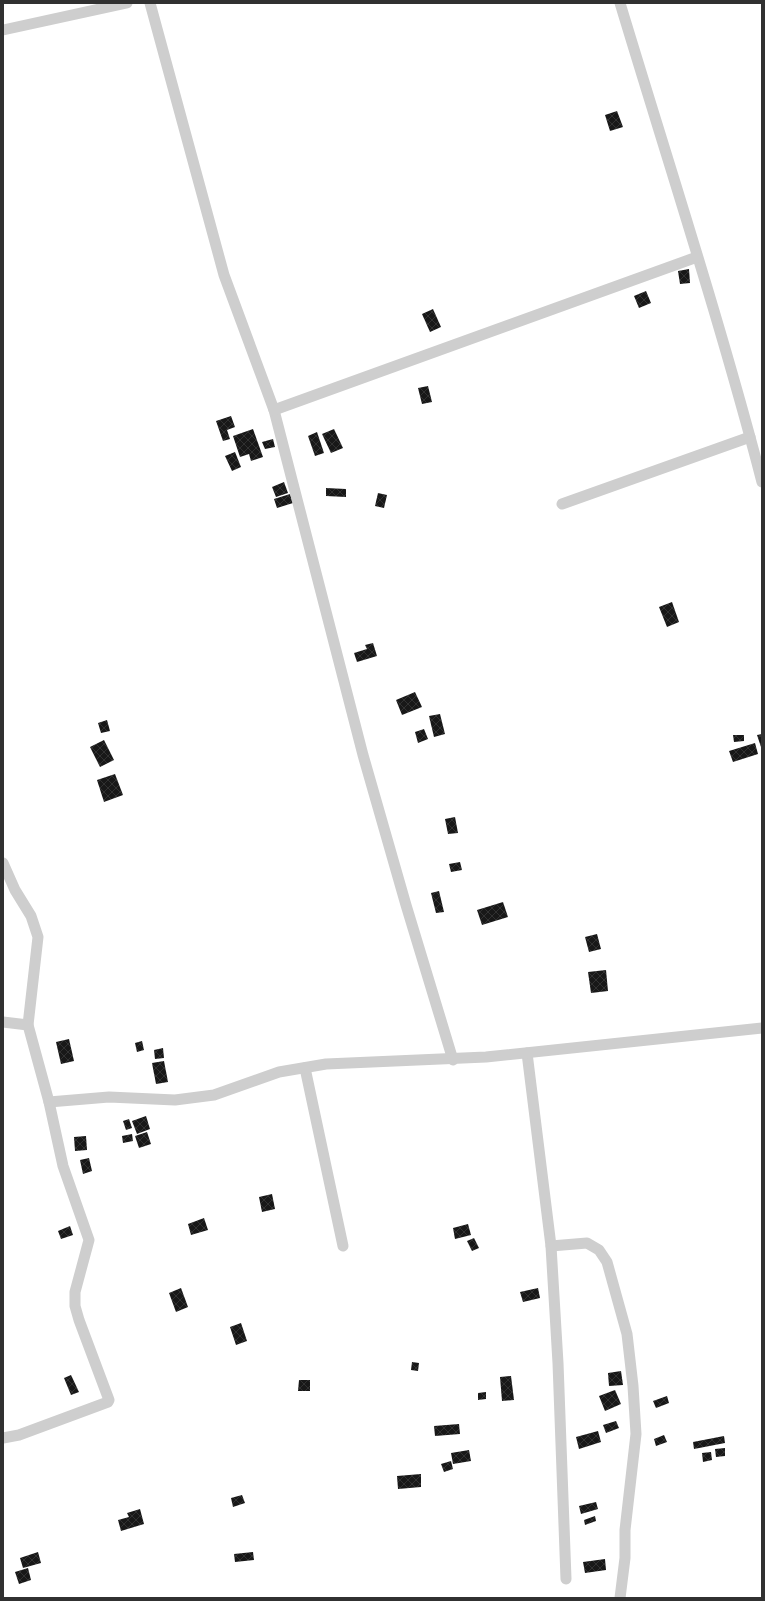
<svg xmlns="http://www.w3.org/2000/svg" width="765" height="1601" font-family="'Noto Sans',sans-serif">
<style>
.building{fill:url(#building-cross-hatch)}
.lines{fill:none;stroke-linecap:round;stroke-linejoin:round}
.street{stroke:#cecece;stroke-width:11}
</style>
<defs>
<pattern id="building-cross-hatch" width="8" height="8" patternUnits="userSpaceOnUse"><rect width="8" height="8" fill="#181818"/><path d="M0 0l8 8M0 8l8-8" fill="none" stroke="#313131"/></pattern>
</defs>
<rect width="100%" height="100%" fill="#fff"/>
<g class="building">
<polygon points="617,111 623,127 610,131 605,115"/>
<polygon points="689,269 690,283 680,284 678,271"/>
<polygon points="646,291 651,303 639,308 634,296"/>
<polygon points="433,309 441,327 430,332 422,314"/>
<polygon points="428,386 432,402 422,404 418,388"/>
<polygon points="231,416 235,427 227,430 230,439 223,441 216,421"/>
<polygon points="253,429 263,457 251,461 249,454 240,457 233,436"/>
<polygon points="334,429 343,448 331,453 322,434"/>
<polygon points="317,432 324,453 315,456 308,436"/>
<polygon points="273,439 275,447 265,449 262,442"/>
<polygon points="235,452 241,467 232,471 225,456"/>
<polygon points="284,482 288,493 276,497 272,487"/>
<polygon points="326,488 346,489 346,497 326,496"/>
<polygon points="378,493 387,495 384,508 375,506"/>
<polygon points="290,494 293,503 277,508 274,499"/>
<polygon points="672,602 679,622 667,627 659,607"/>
<polygon points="373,643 377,656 357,662 354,653 367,649 365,645"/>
<polygon points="415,692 422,707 402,715 396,700"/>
<polygon points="440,714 445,734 434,737 429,716"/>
<polygon points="107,720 110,731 101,733 98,723"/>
<polygon points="424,729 428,739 418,743 415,732"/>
<polygon points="762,734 762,747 761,747 757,735"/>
<polygon points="733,735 744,735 744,741 734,742"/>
<polygon points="104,740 114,760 100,767 90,747"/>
<polygon points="755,743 758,754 733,762 729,751"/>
<polygon points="115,774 123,795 104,802 97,780"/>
<polygon points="455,817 458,833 448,834 445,819"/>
<polygon points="460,862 462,870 451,872 449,864"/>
<polygon points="439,891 444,912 436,913 431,893"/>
<polygon points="503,902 508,917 482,925 477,910"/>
<polygon points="597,934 601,949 589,952 585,937"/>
<polygon points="606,970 608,991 591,993 588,972"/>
<polygon points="69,1039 74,1061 61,1064 56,1042"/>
<polygon points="142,1041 144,1050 137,1052 135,1043"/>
<polygon points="163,1048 164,1058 155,1059 154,1050"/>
<polygon points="164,1061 168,1082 156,1084 152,1063"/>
<polygon points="146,1116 150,1129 137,1134 132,1121"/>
<polygon points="129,1119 132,1128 126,1130 123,1121"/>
<polygon points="147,1132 151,1144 139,1148 135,1136"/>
<polygon points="132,1134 133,1141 123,1143 122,1136"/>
<polygon points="86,1136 87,1150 75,1151 74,1137"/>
<polygon points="89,1158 92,1171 83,1174 80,1160"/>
<polygon points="272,1194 275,1209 262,1212 259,1197"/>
<polygon points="204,1218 208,1230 191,1235 188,1224"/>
<polygon points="468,1224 471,1235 455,1239 453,1228"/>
<polygon points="70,1226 73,1235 61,1239 58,1231"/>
<polygon points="474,1238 479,1248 472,1251 467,1241"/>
<polygon points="181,1288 188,1307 176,1312 169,1293"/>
<polygon points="538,1288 540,1298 523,1302 520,1292"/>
<polygon points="241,1323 247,1341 236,1345 230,1327"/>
<polygon points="412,1362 419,1363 418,1371 411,1370"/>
<polygon points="621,1371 623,1385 609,1386 608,1373"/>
<polygon points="71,1375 79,1392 71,1395 64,1378"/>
<polygon points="511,1376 514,1400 502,1401 500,1377"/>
<polygon points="299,1380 310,1380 310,1391 298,1391"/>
<polygon points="615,1390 621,1404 605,1411 599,1396"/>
<polygon points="486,1392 486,1399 478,1400 478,1393"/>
<polygon points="667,1396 669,1403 656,1408 653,1401"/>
<polygon points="616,1421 619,1428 606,1433 603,1425"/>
<polygon points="459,1424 460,1434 435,1436 434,1426"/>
<polygon points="598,1431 601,1442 579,1449 576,1437"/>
<polygon points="664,1435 667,1442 656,1446 654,1439"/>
<polygon points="724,1436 725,1443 694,1449 693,1442"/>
<polygon points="725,1448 725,1456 716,1457 715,1449"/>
<polygon points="469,1450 471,1461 453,1464 451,1453"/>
<polygon points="711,1452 712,1460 703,1462 702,1453"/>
<polygon points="451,1461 453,1469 444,1472 441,1464"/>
<polygon points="421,1474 421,1487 398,1489 397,1476"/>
<polygon points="242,1495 245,1503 233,1507 231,1498"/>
<polygon points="596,1502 598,1509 581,1514 579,1506"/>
<polygon points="140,1509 144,1524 121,1531 118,1520 129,1517 127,1513"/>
<polygon points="595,1516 596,1521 585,1525 584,1520"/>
<polygon points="38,1552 41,1563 23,1568 20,1558"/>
<polygon points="253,1552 254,1560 235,1562 234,1554"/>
<polygon points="605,1559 606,1570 585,1573 583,1562"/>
<polygon points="28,1568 31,1580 19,1584 15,1572"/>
</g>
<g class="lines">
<g class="street">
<polyline points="150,3 224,275 274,410 363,755 406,905 453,1060"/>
<path d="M620 3C668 162 720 321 762 482"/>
<polyline points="3,30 127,3"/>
<polyline points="274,410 697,257"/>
<polyline points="562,504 750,437"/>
<polyline points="3,863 15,890 31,916 38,937 28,1025 49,1102 63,1166 89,1240 75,1292 75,1306 79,1320 109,1400 108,1402 19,1435 3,1438"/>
<polyline points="3,1022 28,1025"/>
<polyline points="527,1053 551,1246 558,1363 566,1579"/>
<polyline points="305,1068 343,1246"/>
<polyline points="49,1102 109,1097 175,1100 214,1095 279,1072 326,1064 486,1057 762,1028"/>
<polyline points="551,1246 587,1243 599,1250 607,1262 627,1334 633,1386 636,1434 625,1530 625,1558 620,1598"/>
</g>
</g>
<rect width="765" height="1601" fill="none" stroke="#313131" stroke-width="8"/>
</svg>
